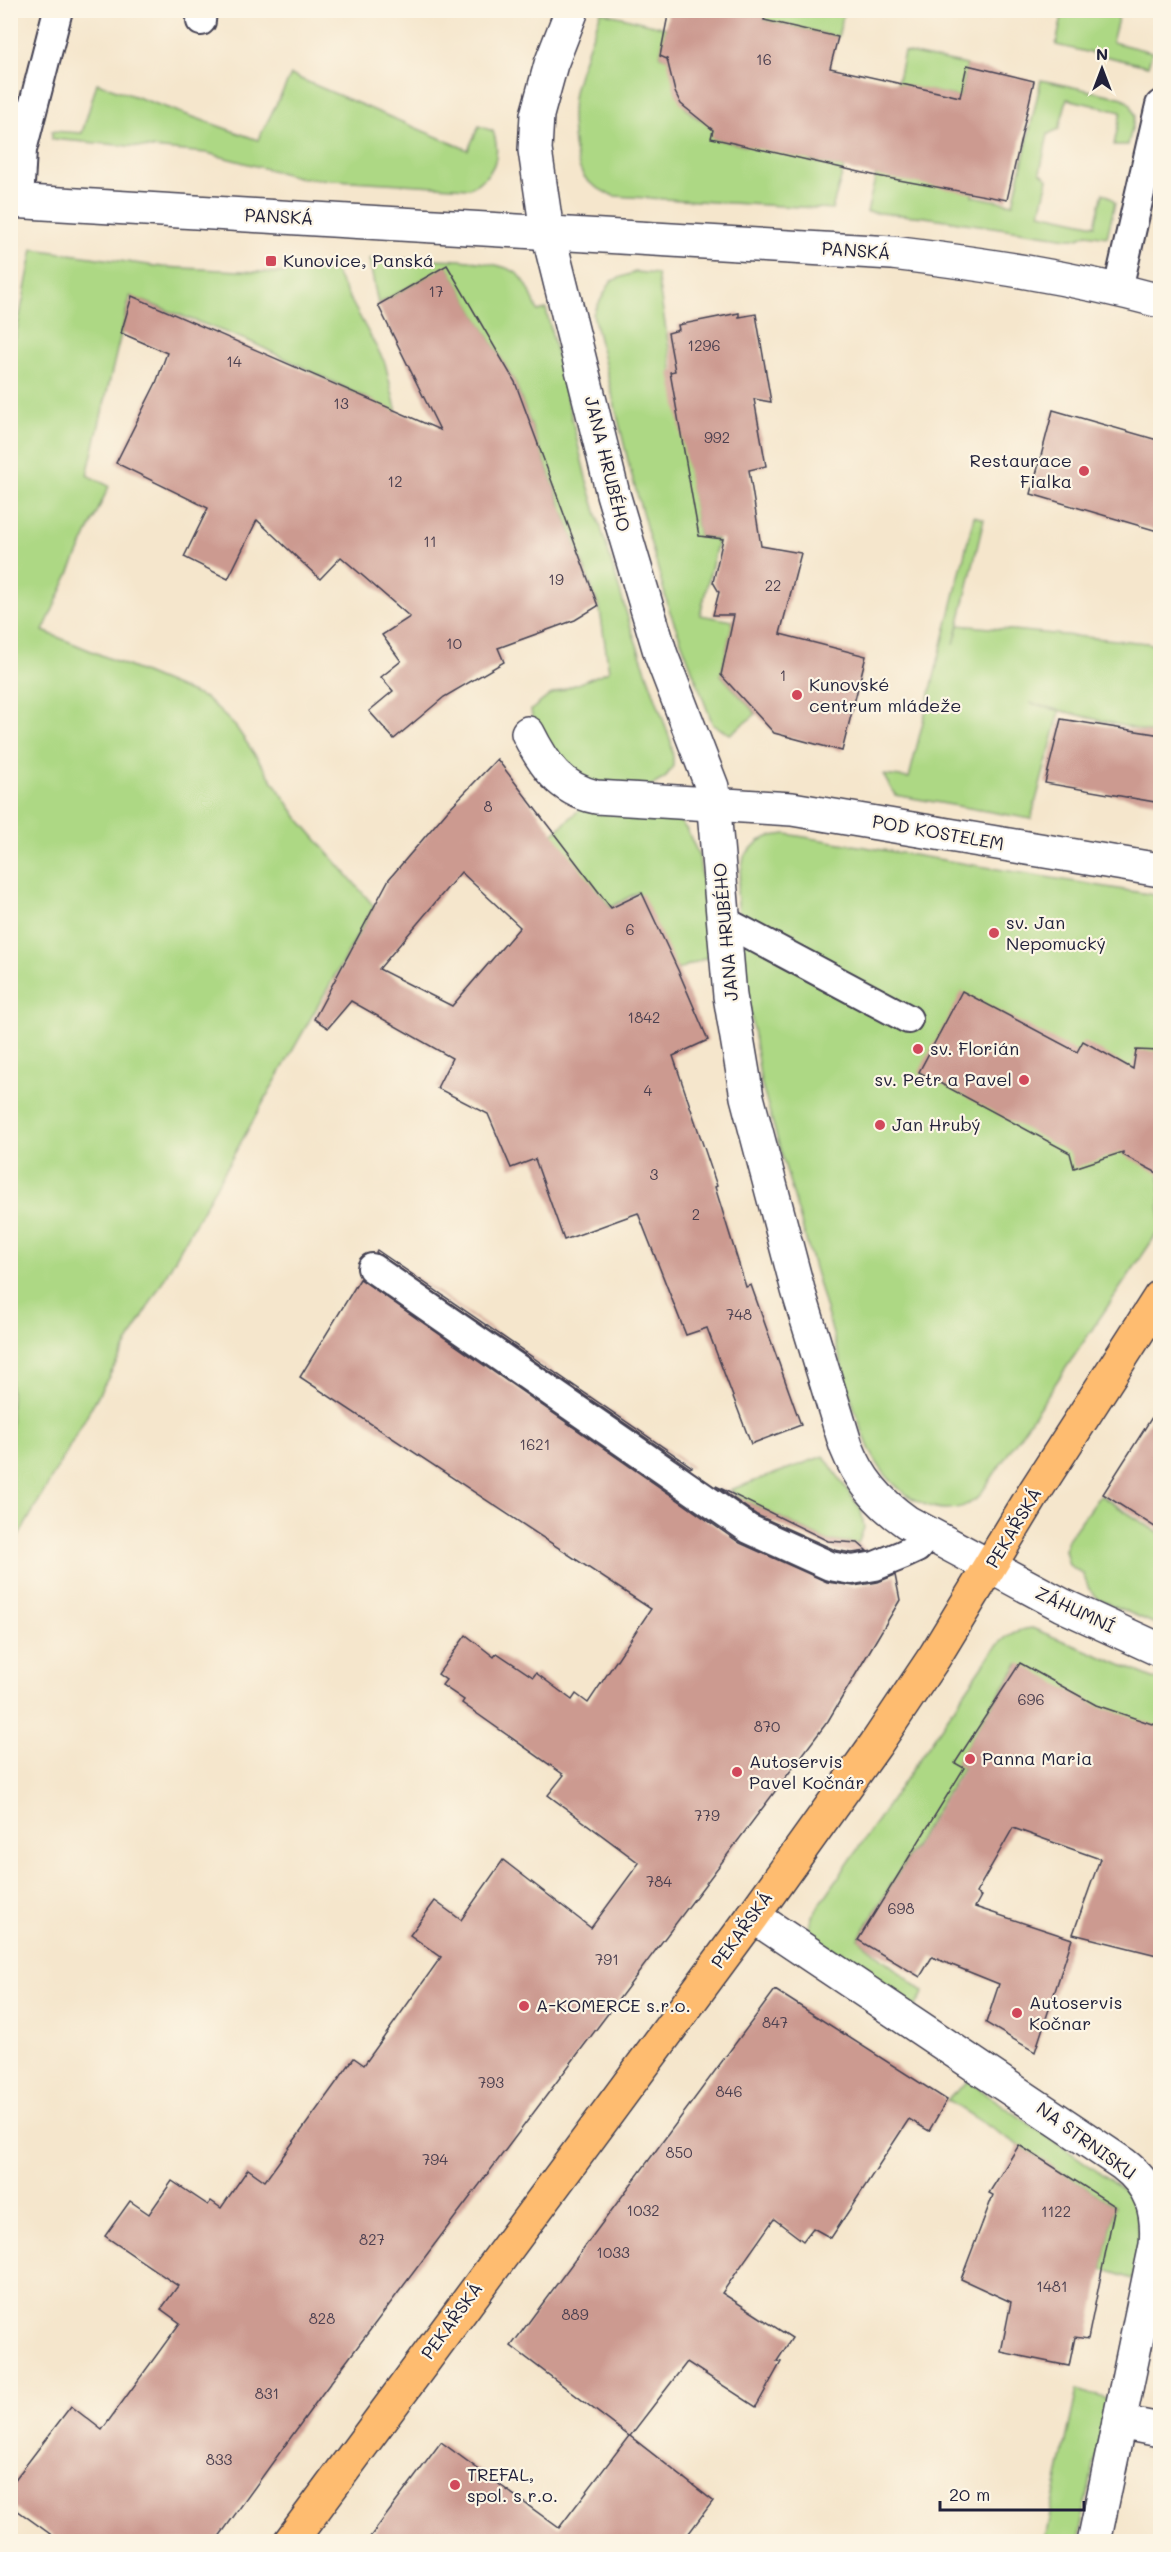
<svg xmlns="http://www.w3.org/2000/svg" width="1171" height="2552" font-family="Mali,sans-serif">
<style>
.green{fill:#add884;stroke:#687d60;stroke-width:1.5}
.building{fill:#cc9a90;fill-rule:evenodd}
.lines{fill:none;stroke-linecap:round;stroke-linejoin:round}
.lane-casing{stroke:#423f51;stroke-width:32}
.street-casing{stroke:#423f51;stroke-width:36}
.primary-casing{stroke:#423f51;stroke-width:36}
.lane{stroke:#fff;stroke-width:28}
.street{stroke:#fff;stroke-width:33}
.primary{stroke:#febc70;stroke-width:33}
.poi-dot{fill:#d1495b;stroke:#fcf5e5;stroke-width:2}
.labels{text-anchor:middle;stroke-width:4.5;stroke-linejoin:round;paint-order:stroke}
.number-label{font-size:15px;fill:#4c4050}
.street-label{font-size:18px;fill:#22223b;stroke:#fcf5e5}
.poi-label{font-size:18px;fill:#22223b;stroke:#fcf5e5;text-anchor:start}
</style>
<rect width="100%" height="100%" fill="#fcf5e5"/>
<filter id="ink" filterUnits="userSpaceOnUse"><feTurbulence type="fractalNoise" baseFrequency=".0167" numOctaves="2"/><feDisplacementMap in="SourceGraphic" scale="12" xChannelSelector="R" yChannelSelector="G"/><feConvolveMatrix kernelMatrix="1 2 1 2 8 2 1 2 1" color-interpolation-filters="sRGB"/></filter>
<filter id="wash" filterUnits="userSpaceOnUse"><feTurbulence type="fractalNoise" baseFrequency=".008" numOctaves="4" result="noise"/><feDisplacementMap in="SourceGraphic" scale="24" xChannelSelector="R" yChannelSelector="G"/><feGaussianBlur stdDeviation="1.35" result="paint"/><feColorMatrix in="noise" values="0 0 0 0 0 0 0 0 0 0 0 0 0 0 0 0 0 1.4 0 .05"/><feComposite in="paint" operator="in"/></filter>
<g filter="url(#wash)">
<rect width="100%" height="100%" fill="#f5e6cc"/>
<g class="green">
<polygon points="766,11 844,11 838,37 764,20"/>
<polygon points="1063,11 1120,11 1112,42 1152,52 1148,66 1056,45"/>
<path d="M601 12 666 28 660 56 672 60C671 92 682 115 714 126L712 138 745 146 749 133 811 147 810 161 844 168 832 209 614 196C604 192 593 187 586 179 572 163 570 113 574 92 580 65 592 39 601 12Z"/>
<polygon points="904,52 967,65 960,97 897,84"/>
<path d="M291 75 468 150 479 126 493 131C502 158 494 176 469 188L301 178 207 153 52 139V131L82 133 97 83 258 140Z"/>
<polygon points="1041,80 1123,98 1131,105 1135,116 1128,145 1114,145 1121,112 1067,99 1059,129 1048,134 1040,172 1048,179 1040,213 1095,225 1103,193 1110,197 1115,203 1107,237 1087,234 1078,238 1068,238 925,217 867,212 876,175 974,183 972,196 1013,204"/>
<polygon points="33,249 163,267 279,273 331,264 385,363 397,413 251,342 130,296 87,475 109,486 43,631 207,699 236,727 298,818 374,906 11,1550 10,366"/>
<path d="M369 259C404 260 492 254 518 274 528 283 533 299 538 311L546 309 586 478 631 628 671 742 673 758V766L665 778 651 786 586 782 534 730 531 710 550 695 609 671 600 610 515 382 447 266 378 304Z"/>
<polygon points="635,272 657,274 699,536 718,540 700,615 733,621 721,675 756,714 730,734 713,725 669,609 629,465 593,314 611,281"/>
<polygon points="974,516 984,519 954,644 959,625 1147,643 1160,647 1160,735 1030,703 1060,711 1031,819 895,795 883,775 909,778"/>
<polygon points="581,808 667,815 679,820 687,830 699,856 711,956 674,971 638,892 611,907 551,836"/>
<path d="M786 834 1160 896V1229L978 1498C939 1527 893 1493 873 1456 865 1441 860 1423 854 1408L761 1082 743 963 737 892 744 856 759 841 771 836Z"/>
<polygon points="824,1456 861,1510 864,1528 858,1543 828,1541 746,1501 730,1490"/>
<polygon points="1100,1495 1160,1534 1160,1626 1100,1600 1089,1589 1083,1574 1069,1565 1065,1550 1068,1539"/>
<path d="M1032 1628 1160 1681V1729L1094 1706 1018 1664 956 1763 963 1767 858 1939 924 1992 913 2010 809 1932 812 1916 993 1651C1005 1636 1013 1630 1032 1628Z"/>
<polygon points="968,2081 1137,2199 1139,2237 1133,2279 1102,2269 1115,2206 947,2100"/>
<polygon points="1077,2390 1108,2399 1078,2541 1044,2542"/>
</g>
<g id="blocks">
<g class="building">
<polygon points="669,10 766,10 764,20 838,37 830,68 960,97 967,65 1034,81 1007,200 877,176 711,138 713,130 681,104 675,92 667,59 660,56"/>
<polygon points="447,265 515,382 598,606 575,620 498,648 504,662 444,697 394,739 369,711 393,691 381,677 401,661 382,635 410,617 341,557 320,579 257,520 228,579 184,557 208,508 116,463 156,383 167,353 121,333 132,296 440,430 378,305"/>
<polygon points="739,313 739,317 756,314 771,402 754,399 766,466 749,470 761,546 801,553 780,634 866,656 842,751 774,733 721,675 734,615 713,615 719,592 713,582 723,539 699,536 670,372 675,371 668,333 679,330 678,325"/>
<polygon points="1053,410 1161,441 1161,532 1031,494"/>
<polygon points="1061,719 1161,735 1161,803 1045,783"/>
<path d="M497 759 611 908 642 893 678 970 708 1040 673 1056 717 1186 715 1187 746 1287 751 1285 801 1425 751 1444 707 1328 686 1335 638 1213 564 1240 535 1159 511 1168 488 1114 437 1088 452 1058 351 1001 328 1028 314 1019 389 879 447 811ZM461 872 520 927 452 1006 379 969Z"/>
<polygon points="962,991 1077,1052 1083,1041 1133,1069 1136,1050 1161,1051 1161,1175 1123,1155 1123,1152 1074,1168 1070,1153 919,1072"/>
<polygon points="377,1250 692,1467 690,1468 376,1252"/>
<polygon points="360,1279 740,1543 827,1582 854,1586 878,1582 895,1575 900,1600 828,1721 322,2394 216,2541 60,2541 10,2505 10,2486 71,2406 102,2430 180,2323 161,2309 178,2286 105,2236 130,2201 149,2214 172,2181 208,2205 211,2201 221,2208 248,2169 265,2181 354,2058 364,2065 441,1957 410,1935 435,1901 461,1920 503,1860 591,1928 639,1863 548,1795 564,1775 462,1703 464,1700 442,1685 446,1680 438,1674 466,1635 494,1657 497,1653 533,1677 536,1673 572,1700 576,1694 588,1703 651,1609 300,1377"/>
<polygon points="1161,1403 1161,1531 1103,1494"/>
<polygon points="716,1486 828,1541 858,1543 867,1551 852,1553 835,1550 757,1515"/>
<polygon points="1020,1663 1096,1705 1161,1727 1161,1956 1073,1934 1100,1859 1013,1828 976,1893 981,1896 975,1907 1072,1939 1035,2052 986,2023 999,1984 932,1957 920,1977 858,1940 964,1768 955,1763"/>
<polygon points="775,1990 947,2100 929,2131 909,2119 831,2238 813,2228 803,2241 774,2219 722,2293 792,2338 777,2361 781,2362 756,2407 687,2362 630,2436 713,2501 683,2541 367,2541 441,2442 559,2528 629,2436 511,2346"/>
<polygon points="1019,2145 1115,2206 1088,2339 1075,2337 1069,2366 1001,2352 1011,2302 961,2279 993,2195 989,2193"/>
</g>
</g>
</g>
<g filter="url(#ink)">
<use href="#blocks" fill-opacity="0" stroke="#423f51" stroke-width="1.5"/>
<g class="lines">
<defs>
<g id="lane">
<polyline points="201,21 202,10"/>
<polyline points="19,201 22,150 58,10"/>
<polyline points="1118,289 1160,105"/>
<polyline points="724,921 908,1019"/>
<polyline points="372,1268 749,1529 830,1566 852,1570 875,1566 902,1555 917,1548 929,1534"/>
</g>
<g id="street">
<path d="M572 10 551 64 537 115 535 150 546 225 613 494 661 655 712 787 730 996 747 1097 798 1290 846 1446C859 1479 878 1502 907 1522L1062 1605 1160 1650"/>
<path d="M10 201 892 253C983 264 1072 277 1160 301"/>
<path d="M528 733C544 765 560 789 596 797L792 809 1160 870"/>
<path d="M753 1916 1123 2164C1151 2185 1159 2211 1156 2245L1094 2542"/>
<polyline points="1119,2422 1160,2430"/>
</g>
<polyline id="primary" points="290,2542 753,1916 876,1744 935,1656 1034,1493 1160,1297"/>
</defs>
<use href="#lane" class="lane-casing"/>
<use href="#street" class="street-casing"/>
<use href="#primary" class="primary-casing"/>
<use href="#lane" class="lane"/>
<use href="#street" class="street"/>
<use href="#primary" class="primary"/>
</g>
</g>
<g class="poi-dot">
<rect x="265" y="255" width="12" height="12" rx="3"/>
<circle cx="1084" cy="471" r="6"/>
<circle cx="797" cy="695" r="6"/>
<circle cx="994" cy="933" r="6"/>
<circle cx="918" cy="1049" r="6"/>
<circle cx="1024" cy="1080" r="6"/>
<circle cx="880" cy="1125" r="6"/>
<circle cx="970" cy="1759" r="6"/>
<circle cx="737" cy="1772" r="6"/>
<circle cx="524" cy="2006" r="6"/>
<circle cx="1017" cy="2013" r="6"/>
<circle cx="455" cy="2485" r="6"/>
</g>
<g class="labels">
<g class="number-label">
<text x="764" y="65">16</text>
<text x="436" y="297">17</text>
<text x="704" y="351">1296</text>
<text x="234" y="367">14</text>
<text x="341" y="409">13</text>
<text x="717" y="443">992</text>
<text x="395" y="487">12</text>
<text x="430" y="547">11</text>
<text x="556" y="585">19</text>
<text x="773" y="591">22</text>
<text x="454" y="649">10</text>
<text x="783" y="681">1</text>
<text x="488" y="812">8</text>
<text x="630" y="935">6</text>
<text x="644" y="1023">1842</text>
<text x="648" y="1096">4</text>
<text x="654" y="1180">3</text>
<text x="696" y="1220">2</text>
<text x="739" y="1320">748</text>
<text x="535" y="1450">1621</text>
<text x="1031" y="1705">696</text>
<text x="767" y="1732">870</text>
<text x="707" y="1821">779</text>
<text x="659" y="1887">784</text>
<text x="901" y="1914">698</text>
<text x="607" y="1965">791</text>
<text x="775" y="2028">847</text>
<text x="491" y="2088">793</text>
<text x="729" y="2097">846</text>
<text x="679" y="2158">850</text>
<text x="435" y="2165">794</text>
<text x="643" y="2216">1032</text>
<text x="1056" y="2217">1122</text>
<text x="372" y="2245">827</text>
<text x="613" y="2258">1033</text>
<text x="1052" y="2292">1481</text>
<text x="575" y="2320">889</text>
<text x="322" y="2324">828</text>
<text x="267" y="2399">831</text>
<text x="219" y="2465">833</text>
</g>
<g class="street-label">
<text transform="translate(279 217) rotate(3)" y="6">PANSKÁ</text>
<text transform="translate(856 251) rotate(4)" y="6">PANSKÁ</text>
<text transform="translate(607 464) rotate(76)" y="6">JANA HRUBÉHO</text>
<text transform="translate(938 833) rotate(10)" y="6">POD KOSTELEM</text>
<text transform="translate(726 932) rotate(-95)" y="6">JANA HRUBÉHO</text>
<text transform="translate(1014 1528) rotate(-59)" y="6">PEKAŘSKÁ</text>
<text transform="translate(1075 1610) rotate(25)" y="6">ZÁHUMNÍ</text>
<text transform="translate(742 1930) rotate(-54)" y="6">PEKAŘSKÁ</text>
<text transform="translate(1086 2141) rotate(36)" y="6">NA STRNISKU</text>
<text transform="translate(452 2321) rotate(-54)" y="6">PEKAŘSKÁ</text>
</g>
<g class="poi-label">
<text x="283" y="267">Kunovice, Panská</text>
<text x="1072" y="467" text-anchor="end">Restaurace<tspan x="1072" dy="21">Fialka</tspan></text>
<text x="809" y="691">Kunovské<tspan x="809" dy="21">centrum mládeže</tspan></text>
<text x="1006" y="929">sv. Jan<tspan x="1006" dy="21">Nepomucký</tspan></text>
<text x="930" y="1055">sv. Florián</text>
<text x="1012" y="1086" text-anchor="end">sv. Petr a Pavel</text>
<text x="892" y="1131">Jan Hrubý</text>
<text x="982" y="1765">Panna Maria</text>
<text x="749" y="1768">Autoservis<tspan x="749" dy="21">Pavel Kočnár</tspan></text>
<text x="1029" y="2009">Autoservis<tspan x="1029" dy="21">Kočnar</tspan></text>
<text x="536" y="2012">A-KOMERCE s.r.o.</text>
<text x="467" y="2481">TREFAL,<tspan x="467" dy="21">spol. s r.o.</tspan></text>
</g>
</g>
<rect width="1171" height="2552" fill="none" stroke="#fcf5e5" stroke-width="36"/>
<g transform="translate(1102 69)" stroke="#fcf5e5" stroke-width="4.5" paint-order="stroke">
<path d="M0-4.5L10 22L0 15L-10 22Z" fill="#22223b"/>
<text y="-9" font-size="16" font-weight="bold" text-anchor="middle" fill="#22223b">N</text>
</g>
<path d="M940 2501v9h144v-9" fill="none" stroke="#22223b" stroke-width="3"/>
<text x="949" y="2501" font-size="18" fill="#22223b" stroke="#fcf5e5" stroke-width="4.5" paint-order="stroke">20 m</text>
</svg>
